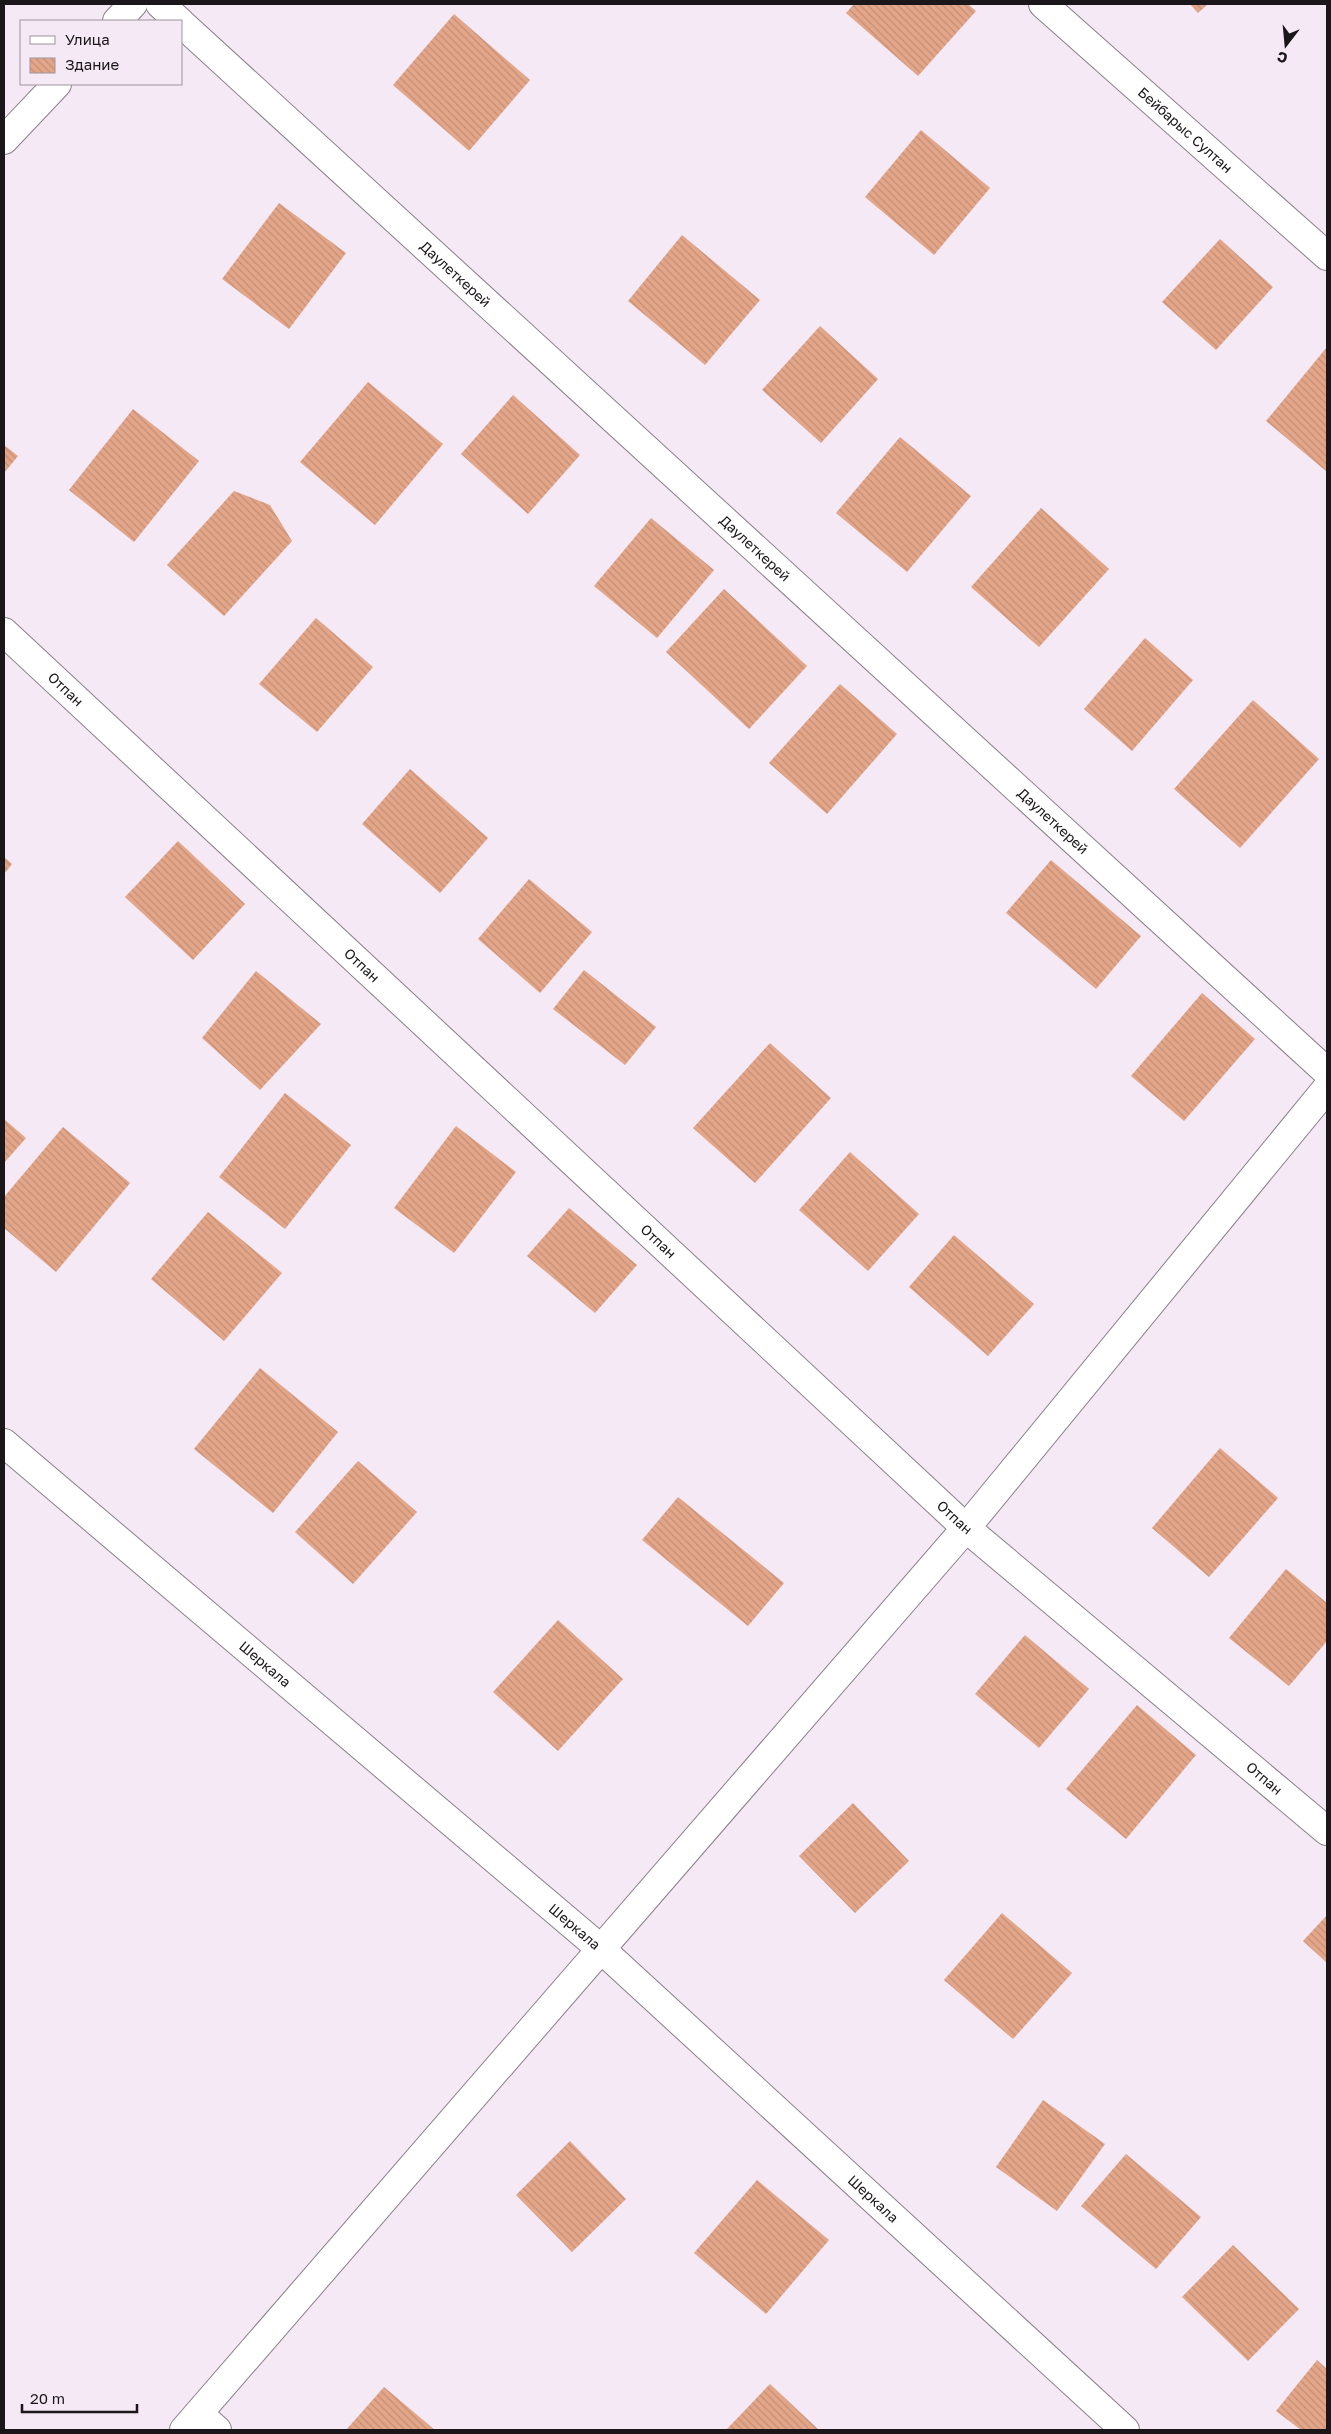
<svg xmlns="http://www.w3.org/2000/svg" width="1331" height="2434" font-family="'Golos Text',sans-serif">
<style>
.building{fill:url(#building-back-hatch)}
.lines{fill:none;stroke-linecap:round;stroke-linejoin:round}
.minor-casing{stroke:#897f8a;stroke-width:30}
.minor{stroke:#fff;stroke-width:28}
.labels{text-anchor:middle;stroke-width:4;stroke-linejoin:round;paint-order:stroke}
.street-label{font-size:14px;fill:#1a161a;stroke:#f4e9f5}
</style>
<defs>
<pattern id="building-back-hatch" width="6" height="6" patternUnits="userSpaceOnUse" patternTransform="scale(1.25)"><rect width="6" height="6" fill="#e4a689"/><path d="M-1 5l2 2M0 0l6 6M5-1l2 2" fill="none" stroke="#c38e76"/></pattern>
</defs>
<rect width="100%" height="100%" fill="#f4e9f5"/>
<g class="building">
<polygon points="854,4 968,4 976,11 918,76 846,13"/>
<polygon points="1190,4 1208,4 1198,13"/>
<polygon points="454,14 530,80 469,151 393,85"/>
<polygon points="921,130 990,188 934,255 865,197"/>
<polygon points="279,203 346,253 289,329 222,279"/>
<polygon points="682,235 760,300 705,365 628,301"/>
<polygon points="1220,239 1273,287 1216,350 1162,302"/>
<polygon points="820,326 878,379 821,443 762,390"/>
<polygon points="1327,347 1327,469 1326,471 1266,421"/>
<polygon points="368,382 443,444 375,525 300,462"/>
<polygon points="513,395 580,455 528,514 461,454"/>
<polygon points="133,409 199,461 134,542 69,490"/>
<polygon points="900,437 971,496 907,572 836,513"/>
<polygon points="4,445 18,456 4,473"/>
<polygon points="234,491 270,505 292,541 224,616 167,565"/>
<polygon points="1041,508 1109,569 1039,647 971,587"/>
<polygon points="651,518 714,570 657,638 594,586"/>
<polygon points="724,589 807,666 749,729 666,652"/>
<polygon points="316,618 373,667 317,732 259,684"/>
<polygon points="1145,638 1193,680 1132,751 1084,709"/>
<polygon points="840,684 897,734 827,814 769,763"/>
<polygon points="1253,700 1319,759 1240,848 1174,789"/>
<polygon points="410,769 488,838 440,893 362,824"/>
<polygon points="178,841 245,904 193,960 125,897"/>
<polygon points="4,857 12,864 4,874"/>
<polygon points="1051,860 1141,936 1096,989 1006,913"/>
<polygon points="529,879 592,932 540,993 478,939"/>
<polygon points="584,970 656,1027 625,1065 553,1009"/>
<polygon points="256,971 321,1024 260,1090 202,1038"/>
<polygon points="1202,993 1255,1039 1184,1121 1131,1076"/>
<polygon points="770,1043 831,1098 755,1183 693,1128"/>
<polygon points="285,1093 351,1145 285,1229 219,1177"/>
<polygon points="4,1119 26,1138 4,1163"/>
<polygon points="456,1126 516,1172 454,1253 394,1208"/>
<polygon points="63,1127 130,1183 56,1272 4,1228 4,1197"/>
<polygon points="850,1152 919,1214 868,1271 799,1210"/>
<polygon points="569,1208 637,1265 595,1313 527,1256"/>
<polygon points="208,1212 282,1273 224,1341 151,1279"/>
<polygon points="954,1235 1034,1304 988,1356 909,1287"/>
<polygon points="260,1368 338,1432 273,1513 194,1449"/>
<polygon points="1220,1448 1278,1498 1209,1577 1152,1528"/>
<polygon points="358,1461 417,1512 353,1584 295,1532"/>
<polygon points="678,1497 784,1583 748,1626 642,1540"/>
<polygon points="1286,1569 1327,1603 1327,1641 1289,1686 1229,1638"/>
<polygon points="558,1620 623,1679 558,1751 493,1692"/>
<polygon points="1025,1635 1089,1689 1039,1748 975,1694"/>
<polygon points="1137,1705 1196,1755 1126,1839 1066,1789"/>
<polygon points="853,1803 909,1861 855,1913 799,1856"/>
<polygon points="1002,1913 1072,1973 1013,2039 944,1980"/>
<polygon points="1327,1915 1327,1963 1303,1941"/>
<polygon points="1043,2100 1105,2144 1057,2211 996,2167"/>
<polygon points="570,2141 626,2199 572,2252 516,2195"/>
<polygon points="1126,2154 1201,2217 1156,2269 1081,2206"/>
<polygon points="757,2180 829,2240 766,2314 694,2253"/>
<polygon points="1233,2245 1299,2309 1248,2361 1182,2297"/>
<polygon points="1317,2360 1327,2369 1327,2430 1301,2430 1276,2411"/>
<polygon points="770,2384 819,2430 726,2430"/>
<polygon points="384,2387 435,2430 346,2430"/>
</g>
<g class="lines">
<defs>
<g id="minor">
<polyline points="160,4 179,21"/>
<path id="s1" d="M1043 4 1327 256"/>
<polyline points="117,21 133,4"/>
<path id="s2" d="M181 23 1327 1072"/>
<polyline points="4,140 57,84"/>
<path id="s3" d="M4 632 966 1528 1327 1831"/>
<path id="s4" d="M4 1443 601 1949 1125 2430"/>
<polyline points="199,2414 217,2430"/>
<polyline points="184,2430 966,1528 1327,1088"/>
</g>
</defs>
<use href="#minor" class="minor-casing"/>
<use href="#minor" class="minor"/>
</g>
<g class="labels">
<g class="street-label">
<text dy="5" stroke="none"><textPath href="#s1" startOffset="190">Бейбарыс Султан</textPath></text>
<text dy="5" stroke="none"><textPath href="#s2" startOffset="372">Даулеткерей</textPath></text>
<text dy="5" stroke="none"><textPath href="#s2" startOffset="778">Даулеткерей</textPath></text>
<text dy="5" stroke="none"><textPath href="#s3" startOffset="84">Отпан</textPath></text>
<text dy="5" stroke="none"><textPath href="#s2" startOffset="1182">Даулеткерей</textPath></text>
<text dy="5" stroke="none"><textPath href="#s3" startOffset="489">Отпан</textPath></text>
<text dy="5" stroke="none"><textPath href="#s3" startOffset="894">Отпан</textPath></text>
<text dy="5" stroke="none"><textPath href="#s3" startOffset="1299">Отпан</textPath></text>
<text dy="5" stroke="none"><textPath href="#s4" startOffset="342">Шеркала</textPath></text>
<text dy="5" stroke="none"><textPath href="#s3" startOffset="1704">Отпан</textPath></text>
<text dy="5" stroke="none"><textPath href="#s4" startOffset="748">Шеркала</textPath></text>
<text dy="5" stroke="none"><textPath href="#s4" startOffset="1152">Шеркала</textPath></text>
</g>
</g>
<rect width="1331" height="2434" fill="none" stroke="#1a161a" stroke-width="10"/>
<rect x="20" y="20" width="162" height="65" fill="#f4e9f5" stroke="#9d959d"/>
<rect x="30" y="36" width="25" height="8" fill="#ffffff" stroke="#9d959d"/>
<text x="65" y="45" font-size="15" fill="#1a161a">Улица</text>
<rect x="30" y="58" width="25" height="15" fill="url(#building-back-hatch)" stroke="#9d959d"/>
<text x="65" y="70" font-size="15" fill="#1a161a">Здание</text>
<g transform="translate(1286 45) rotate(196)" stroke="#f4e9f5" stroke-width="4" paint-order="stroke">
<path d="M0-4L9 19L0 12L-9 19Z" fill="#1a161a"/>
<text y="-8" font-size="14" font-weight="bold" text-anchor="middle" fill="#1a161a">С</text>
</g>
<path d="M22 2404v8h115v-8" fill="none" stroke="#1a161a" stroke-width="2.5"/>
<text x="30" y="2404" font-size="15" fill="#1a161a" stroke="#f4e9f5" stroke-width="4" paint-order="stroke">20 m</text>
</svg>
